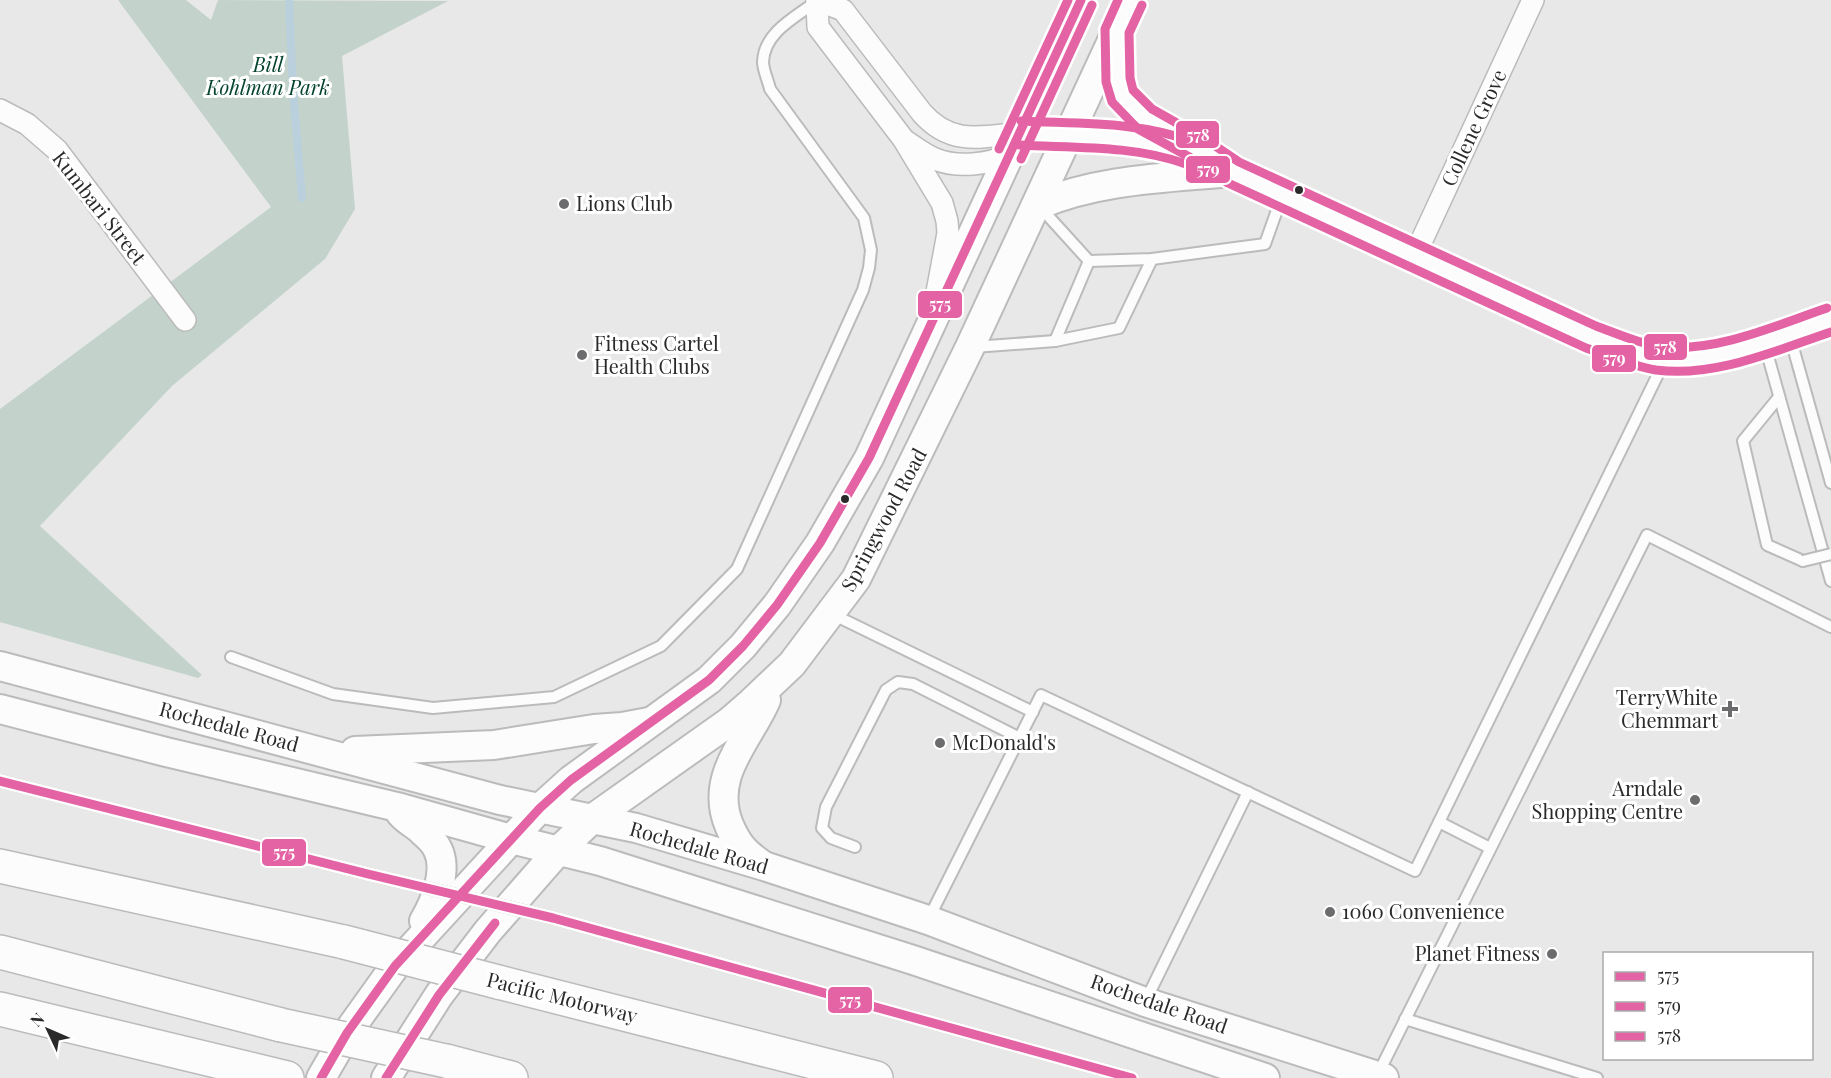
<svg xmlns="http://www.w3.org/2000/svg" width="1831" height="1078" font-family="'Playfair Display',serif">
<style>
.green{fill:#c3d3cc}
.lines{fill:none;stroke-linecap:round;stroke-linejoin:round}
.stream{stroke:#bad0dc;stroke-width:8}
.lane-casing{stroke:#bbbbbc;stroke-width:14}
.street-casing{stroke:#bbbbbc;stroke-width:24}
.secondary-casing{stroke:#bbbbbc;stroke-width:32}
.highway-casing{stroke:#bbbbbc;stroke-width:36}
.lane{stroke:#fcfcfc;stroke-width:10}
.street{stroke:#fcfcfc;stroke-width:21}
.secondary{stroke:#fcfcfc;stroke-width:28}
.highway{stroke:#fcfcfc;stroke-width:33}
.lane-bridge-casing{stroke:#bbbbbc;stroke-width:14;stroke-linecap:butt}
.highway-bridge-casing{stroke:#bbbbbc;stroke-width:36;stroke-linecap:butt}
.lane-bridge{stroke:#fcfcfc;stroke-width:10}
.highway-bridge{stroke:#fcfcfc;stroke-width:33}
.bus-1-casing{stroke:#fff;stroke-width:14}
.bus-2-casing{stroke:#fff;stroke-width:14}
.bus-3-casing{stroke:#fff;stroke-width:14}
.bus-1{stroke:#e463a4;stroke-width:9}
.bus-2{stroke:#e463a4;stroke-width:9}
.bus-3{stroke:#e463a4;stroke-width:9}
.bus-dot{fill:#2a2a2b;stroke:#fff;stroke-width:2}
.poi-dot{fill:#6c6c6e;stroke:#fff;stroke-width:2}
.labels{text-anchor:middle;stroke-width:6;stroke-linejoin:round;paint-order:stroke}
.park-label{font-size:20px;font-style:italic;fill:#04432e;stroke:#fff}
.street-label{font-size:20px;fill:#2a2a2b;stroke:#fff}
.poi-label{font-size:20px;fill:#2a2a2b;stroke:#fff;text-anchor:start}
.line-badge{stroke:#fff;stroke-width:2}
.badge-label{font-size:16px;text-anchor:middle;font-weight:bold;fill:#fff}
</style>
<rect width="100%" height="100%" fill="#e8e8e9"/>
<polygon class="green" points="118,0 186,0 211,20 218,0 448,1 342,56 355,209 325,259 172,386 40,526 202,675 198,678 0,622 0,409 271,207"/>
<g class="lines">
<polyline class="stream" points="289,0 293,91 302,198"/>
<defs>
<g id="lane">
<polyline points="1040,207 1089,261"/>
<polyline points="1089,261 1152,259 1265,244 1282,196"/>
<polyline points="1789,333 1831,483"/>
<polyline points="1055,341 1089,261"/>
<polyline points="1764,342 1831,581"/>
<polyline points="974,347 1055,341 1119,328 1152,259"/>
<polyline points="1779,397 1743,441 1767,545 1803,561"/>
<polyline points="832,614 1033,712"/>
<path d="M231 657 333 694 433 708 554 697 661 646 737 569 863 290 869 268 871 250 864 218 770 89C768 80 763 70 763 62 764 32 796 17 817 1"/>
<polyline points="0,781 368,874"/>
<polyline points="1439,822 1490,848"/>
<polyline points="855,847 831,838 822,828 826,807 886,690 898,682 913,684 1020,738"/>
<polyline points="553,918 1132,1078"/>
<polyline points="928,920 1041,695 1415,871 1665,360"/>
<polyline points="1145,1002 1248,792"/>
<polyline points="1405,1019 1597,1078"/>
<polyline points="1377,1076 1647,535 1831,627"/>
</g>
<g id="street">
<path d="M817 0 843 10 922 113C951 146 981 137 1020 133"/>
<polyline points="817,1 818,27 904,140 942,203 947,221 948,233 937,292"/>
<polyline points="0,110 27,124 57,150 185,320"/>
<path d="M907 142C916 148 925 155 935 159 957 168 989 165 1010 154"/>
<polyline points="1415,255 1533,0"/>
</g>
<g id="secondary">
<path d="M1117 37C1117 54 1114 76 1120 92 1129 115 1159 126 1178 137"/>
<path d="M1020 133 1068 137 1102 136 1155 142 1177 148 1233 172 1591 337C1615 345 1640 357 1666 359 1712 363 1785 334 1831 319"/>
<path d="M1038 205C1099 179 1166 178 1231 172"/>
<polyline points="0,666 500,800 636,828 764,866 928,920 1145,1002 1384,1078"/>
<polyline points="0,709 166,752 397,807 511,839 600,861 913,960 1265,1078"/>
<polyline points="355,751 494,745 594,729 622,727 649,722"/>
<path d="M399 811C404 820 416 824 423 832 429 837 435 843 438 850 448 871 435 902 424 921"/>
<path d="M761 864C744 852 737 844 729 825 709 776 748 741 766 700"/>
<polyline points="321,1078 347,1033 395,966 540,808 571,780 709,680 743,646 777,605 820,543 869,458 1081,0"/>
<polyline points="386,1078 439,995 488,931 558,851 592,819 729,722 752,702 792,664 856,579 970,347 1131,0"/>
</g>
<g id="highway">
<polyline points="0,866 344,942"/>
<polyline points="0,952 281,1025"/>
<polyline points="498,982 876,1078"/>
<polyline points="0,1009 287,1078"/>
<polyline points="446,1061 511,1078"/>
</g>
</defs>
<use href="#lane" class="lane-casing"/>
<use href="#street" class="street-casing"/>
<use href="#secondary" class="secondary-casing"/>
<use href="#highway" class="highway-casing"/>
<use href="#lane" class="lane"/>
<use href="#street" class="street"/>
<use href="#secondary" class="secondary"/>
<use href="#highway" class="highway"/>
<defs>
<g id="lane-bridge">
<polyline points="1803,561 1831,554"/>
<polyline points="368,874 553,918"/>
</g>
<g id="highway-bridge">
<polyline points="344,942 498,982"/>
<polyline points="281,1025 446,1061"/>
</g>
</defs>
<use href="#lane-bridge" class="lane-bridge-casing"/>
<use href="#highway-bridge" class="highway-bridge-casing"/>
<use href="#lane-bridge" class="lane-bridge"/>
<use href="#highway-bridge" class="highway-bridge"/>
<defs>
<g id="bus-1">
<polyline points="0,781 368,874 553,918 1132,1078"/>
<polyline points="321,1078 347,1033 395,966 540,808 571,780 709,680 743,646 777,605 820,543 869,458 1081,0"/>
<polyline points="386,1078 439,995 495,923"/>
</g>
<g id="bus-2">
<path d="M1118 0 1105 29 1106 82 1112 102 1138 129 1193 159 1228 183 1586 348C1609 356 1632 366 1656 370 1715 378 1777 350 1831 332"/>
<path d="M1019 145C1075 148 1133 145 1186 164"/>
<polyline points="1021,159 1092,5"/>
</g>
<g id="bus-3">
<path d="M1142 5 1129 33 1130 78 1133 90 1152 109 1205 139 1239 162 1596 326C1618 334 1642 345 1666 347 1720 351 1777 325 1827 308"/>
<path d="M1021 121C1079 124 1139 121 1194 142"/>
<polyline points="999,149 1068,0"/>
</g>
</defs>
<use href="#bus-1" class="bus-1-casing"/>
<use href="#bus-2" class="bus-2-casing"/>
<use href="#bus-3" class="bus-3-casing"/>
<use href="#bus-1" class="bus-1"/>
<use href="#bus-2" class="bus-2"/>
<use href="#bus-3" class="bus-3"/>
</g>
<g class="bus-dot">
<circle cx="1299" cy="190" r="5"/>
<circle cx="845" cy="499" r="5"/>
</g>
<g class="poi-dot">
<circle cx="564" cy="204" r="6"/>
<circle cx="582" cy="355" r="6"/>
<path d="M1727 700h6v6h6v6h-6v6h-6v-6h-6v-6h6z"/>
<circle cx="940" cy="743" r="6"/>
<circle cx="1695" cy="800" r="6"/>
<circle cx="1330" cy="912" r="6"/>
<circle cx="1552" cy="954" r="6"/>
</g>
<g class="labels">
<g class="park-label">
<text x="268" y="72">Bill<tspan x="268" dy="23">Kohlman Park</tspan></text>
</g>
<g class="street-label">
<text transform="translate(1474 128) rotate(-65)" y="7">Collene Grove</text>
<text transform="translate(99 208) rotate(52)" y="7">Kumbari Street</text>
<text transform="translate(884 520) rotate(-62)" y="7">Springwood Road</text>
<text transform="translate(229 727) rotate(15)" y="7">Rochedale Road</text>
<text transform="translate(699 848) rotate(16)" y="7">Rochedale Road</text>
<text transform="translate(562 998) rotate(14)" y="7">Pacific Motorway</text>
<text transform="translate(1159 1004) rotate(19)" y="7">Rochedale Road</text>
</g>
<g class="poi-label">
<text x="576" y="211">Lions Club</text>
<text x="594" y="351">Fitness Cartel<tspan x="594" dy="23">Health Clubs</tspan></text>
<text x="1718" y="705" text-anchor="end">TerryWhite<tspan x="1718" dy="23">Chemmart</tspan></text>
<text x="952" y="750">McDonald's</text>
<text x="1683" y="796" text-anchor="end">Arndale<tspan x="1683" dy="23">Shopping Centre</tspan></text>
<text x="1342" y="919">1060 Convenience</text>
<text x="1540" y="961" text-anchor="end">Planet Fitness</text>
</g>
</g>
<g class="line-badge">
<rect x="1175" y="120" width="45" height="29" rx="6" fill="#e463a4"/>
<rect x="1185" y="155" width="46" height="29" rx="6" fill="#e463a4"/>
<rect x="917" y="290" width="46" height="29" rx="6" fill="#e463a4"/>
<rect x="1643" y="333" width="45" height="28" rx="6" fill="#e463a4"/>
<rect x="1591" y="344" width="46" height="29" rx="6" fill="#e463a4"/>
<rect x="261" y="838" width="46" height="29" rx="6" fill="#e463a4"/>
<rect x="827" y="986" width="46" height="28" rx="6" fill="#e463a4"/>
</g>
<g class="badge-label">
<text x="1198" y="141">578</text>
<text x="1208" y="175">579</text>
<text x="940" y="310">575</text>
<text x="1665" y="353">578</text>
<text x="1614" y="364">579</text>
<text x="284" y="858">575</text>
<text x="850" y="1006">575</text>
</g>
<rect x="1603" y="952" width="210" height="108" fill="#ffffff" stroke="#aaaaaa" stroke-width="1.5"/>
<rect x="1615" y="972" width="30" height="9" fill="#e463a4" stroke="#aaaaaa" stroke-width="1.5"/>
<text x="1657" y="982" font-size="18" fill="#2a2a2b">575</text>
<rect x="1615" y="1002" width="30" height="9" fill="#e463a4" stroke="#aaaaaa" stroke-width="1.5"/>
<text x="1657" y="1012" font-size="18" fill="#2a2a2b">579</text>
<rect x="1615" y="1032" width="30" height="9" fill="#e463a4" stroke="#aaaaaa" stroke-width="1.5"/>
<text x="1657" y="1042" font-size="18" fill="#2a2a2b">578</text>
<g transform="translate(48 1030) rotate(314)" stroke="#ffffff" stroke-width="4.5" paint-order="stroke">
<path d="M0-4.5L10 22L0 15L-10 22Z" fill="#2a2a2b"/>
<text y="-9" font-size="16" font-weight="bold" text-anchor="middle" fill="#2a2a2b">N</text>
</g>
</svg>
